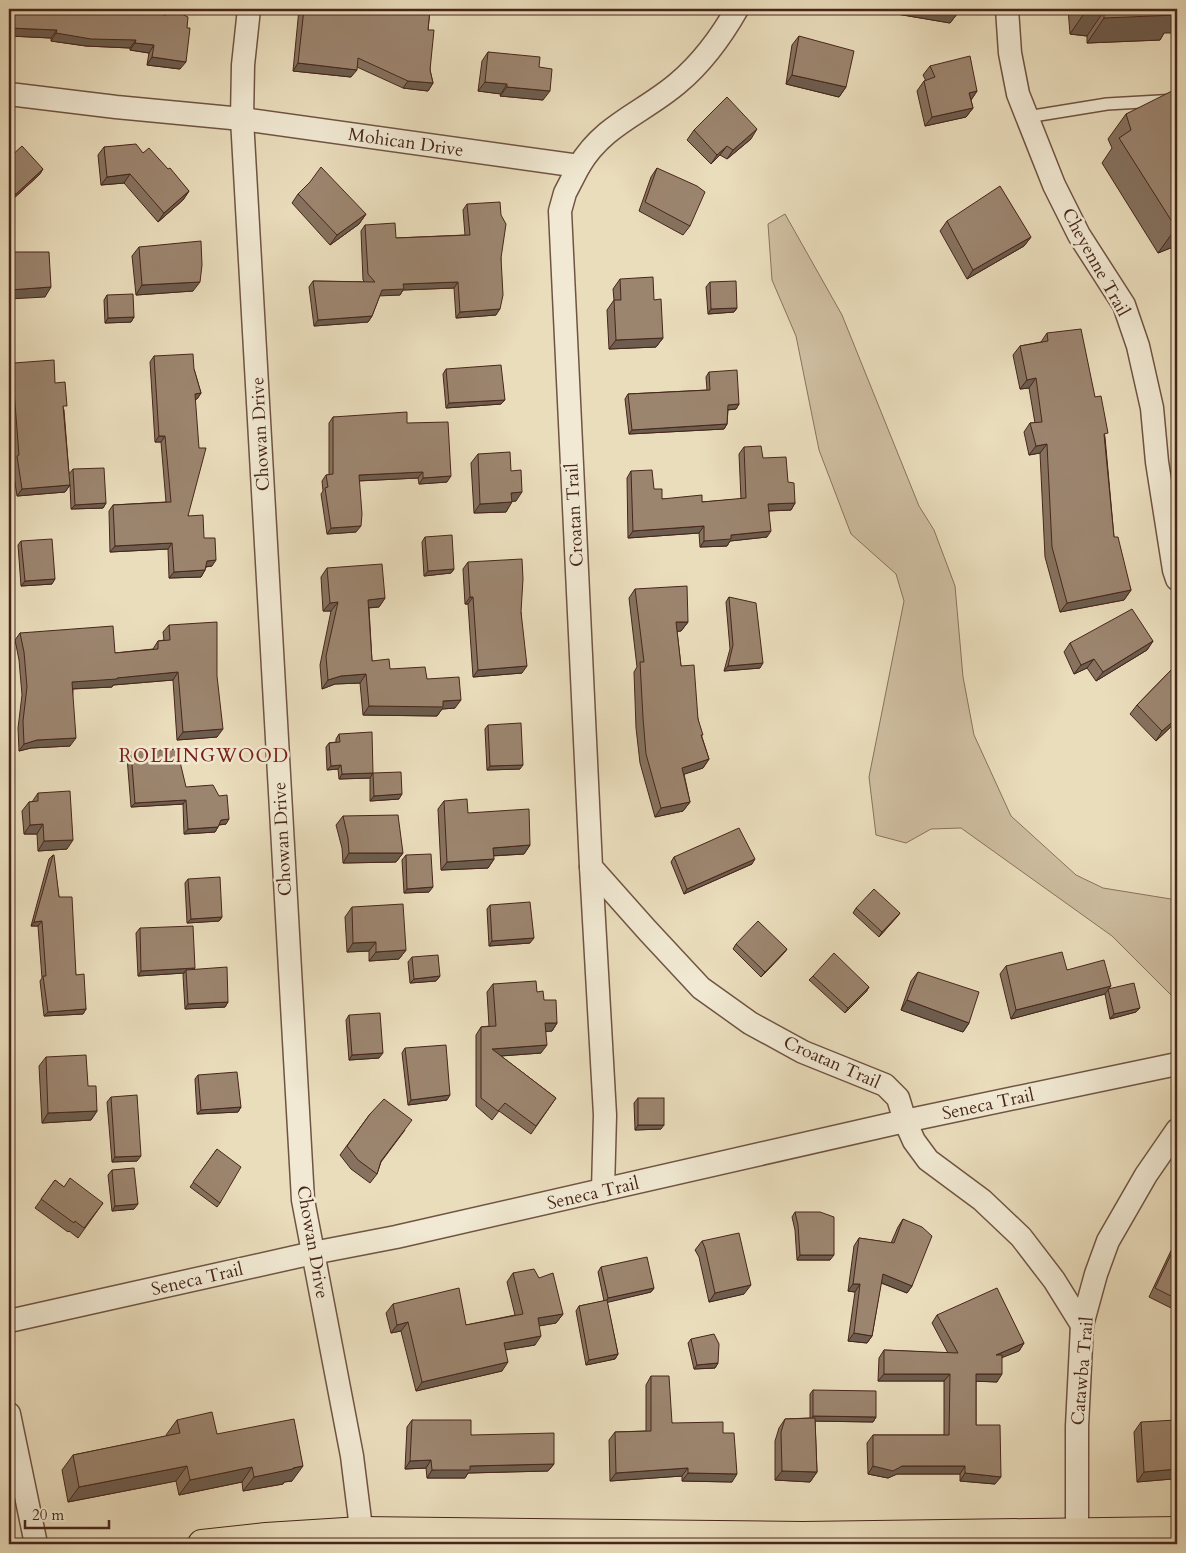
<svg xmlns="http://www.w3.org/2000/svg" width="1186" height="1553" font-family="Cardo,serif">
<style>
.green{fill:#cebea1;stroke:#8a725e}
.lines{fill:none;stroke-linecap:round;stroke-linejoin:round}
.service-casing{stroke:#705443;stroke-width:14}
.minor-casing{stroke:#705443;stroke-width:25}
.primary-casing{stroke:#47261b;stroke-width:30}
.service{stroke:#f1e9d3;stroke-width:11}
.minor{stroke:#f1e9d3;stroke-width:22}
.primary{stroke:#eaddbc;stroke-width:28}
.wall{fill:#86725f;stroke:#47261b}
.shaded-wall{fill:#6d5d4e;stroke:#47261b}
.building{fill:#9c856f;stroke:#47261b}
.labels{text-anchor:middle;stroke-width:5;stroke-linejoin:round;paint-order:stroke}
.street-label{font-size:18px;fill:#47261b;stroke:#f1e9d3}
.neighbourhood-label{font-size:19px;letter-spacing:1px;fill:#7a1f14;stroke:#f1e9d3}
</style>
<rect width="100%" height="100%" fill="#eaddbc"/>
<filter id="stains"><feTurbulence type="fractalNoise" baseFrequency=".004" numOctaves="4"/><feColorMatrix values="0 0 0 0 .2 0 0 0 0 .09 0 0 0 0 .02 0 0 0 .5 -.17"/></filter>
<radialGradient id="worn" r=".72"><stop offset=".6" stop-color="#630" stop-opacity="0"/><stop offset="1" stop-color="#630" stop-opacity=".3"/></radialGradient>
<polygon class="green" points="785,214 842,315 919,506 934,530 955,586 963,677 974,735 1011,816 1076,875 1103,888 1177,900 1177,1001 1112,936 961,828 931,829 906,843 876,835 869,777 904,601 896,574 851,534 819,450 796,336 772,280 768,224"/>
<g class="lines">
<defs>
<polyline id="service" points="1027,117 1107,104 1177,100"/>
<g id="minor">
<polyline points="249,9 243,65 242,119 303,1200 352,1456 363,1544"/>
<polyline points="1007,9 1010,53 1018,94 1054,185 1079,235 1124,305 1138,346 1152,408 1157,462 1174,570 1177,579"/>
<path d="M9 94 116 107 242 119 579 166C604 124 643 113 678 83 703 62 721 37 737 9"/>
<polyline points="579,166 565,193 560,211 591,867 647,930 701,988 750,1023 803,1052 885,1085 898,1098 905,1121 914,1141 928,1160 982,1200 1021,1237 1054,1280 1082,1325"/>
<polyline points="591,867 605,1115 603,1190"/>
<polyline points="9,1321 313,1253 396,1237 905,1121 1177,1064"/>
<polyline points="9,1414 36,1544"/>
<polyline points="1077,1544 1077,1426 1082,1325 1096,1274 1108,1241 1146,1175 1177,1130"/>
</g>
<polyline id="primary" points="202,1544 266,1537 361,1531 803,1536 1177,1531"/>
</defs>
<use href="#service" class="service-casing"/>
<use href="#minor" class="minor-casing"/>
<use href="#primary" class="primary-casing"/>
<use href="#service" class="service"/>
<use href="#minor" class="minor"/>
<use href="#primary" class="primary"/>
</g>
<g class="wall">
<polygon points="9,9 161,15 165,9 172,9 180,69 147,65 149,53 130,50 130,48 86,46 51,41 51,38 9,36"/>
<polygon points="299,9 430,9 428,30 430,70 433,83 428,91 403,88 357,67 351,77 293,71"/>
<polygon points="898,9 958,9 957,14 950,23 897,14"/>
<polygon points="1068,9 1177,9 1164,33 1160,40 1087,43 1087,36 1070,34"/>
<polygon points="799,36 846,87 839,97 786,84 792,45"/>
<polygon points="488,52 539,67 543,100 500,96 501,94 478,91 482,61"/>
<polygon points="930,66 977,91 971,100 973,108 966,117 925,126 917,91 924,81 926,81 923,75"/>
<polygon points="1177,99 1177,256 1173,247 1158,253 1102,163 1112,148 1108,139 1126,114"/>
<polygon points="694,130 751,139 727,159 720,155 711,164 687,140"/>
<polygon points="104,147 143,153 168,169 189,191 183,200 158,222 124,183 101,185 98,155"/>
<polygon points="9,158 40,174 13,199 9,196"/>
<polygon points="657,168 690,226 683,235 639,211 651,177"/>
<polygon points="298,194 366,214 359,224 330,245 292,203"/>
<polygon points="467,204 501,258 496,315 456,318 454,288 403,290 400,295 380,295 372,316 368,322 314,326 309,287 313,281 365,282 363,280 361,231 365,225 396,238 465,235 463,210"/>
<polygon points="947,221 1031,237 1024,246 967,279 940,231"/>
<polygon points="139,247 193,291 136,295 132,256"/>
<polygon points="620,279 663,338 656,347 609,349 607,310 614,300 613,289"/>
<polygon points="710,282 737,308 734,312 708,314 706,287"/>
<polygon points="107,295 134,317 131,322 105,323 104,300"/>
<polygon points="1047,333 1095,397 1105,437 1114,537 1131,590 1124,600 1060,612 1045,557 1040,453 1029,455 1024,432 1030,423 1035,423 1029,388 1020,389 1013,355 1020,346 1041,342"/>
<polygon points="154,356 194,369 201,393 197,399 195,399 188,516 204,538 212,566 206,567 205,570 201,577 169,578 168,549 110,552 109,511 113,505 166,502 161,442 155,442 150,362"/>
<polygon points="14,363 55,383 64,410 69,474 73,469 106,503 103,508 71,509 70,485 65,492 17,496 12,463 14,461 9,400 9,370"/>
<polygon points="446,369 505,400 501,404 446,408 443,374"/>
<polygon points="709,372 739,404 736,409 728,410 727,424 724,429 629,434 625,399 628,394 707,390 706,377"/>
<polygon points="333,417 407,423 447,482 419,484 418,478 359,481 356,532 327,534 321,494 323,491 322,481 326,475 329,475 329,423"/>
<polygon points="744,447 763,458 788,482 795,503 791,510 769,511 767,537 730,541 727,546 700,547 699,533 628,538 627,478 631,471 654,489 662,499 702,502 741,499 739,454"/>
<polygon points="478,454 511,471 516,501 512,501 506,512 474,513 471,463"/>
<polygon points="425,537 454,569 451,573 424,576 422,542"/>
<polygon points="21,541 52,584 21,586 18,545"/>
<polygon points="468,562 521,612 522,673 473,677 468,604 465,604 463,569"/>
<polygon points="327,568 385,598 379,607 369,608 372,661 390,669 427,679 455,708 442,709 437,716 363,715 360,683 335,684 322,689 320,665 331,611 323,611 321,577"/>
<polygon points="635,589 688,622 681,631 677,631 681,666 698,719 702,737 709,759 703,768 684,774 690,802 683,811 655,817 640,763 636,728 634,672 637,667 629,598"/>
<polygon points="729,597 760,668 724,671 730,649 726,602"/>
<polygon points="169,625 217,737 177,740 173,680 113,685 112,687 73,689 70,746 31,748 19,751 18,728 22,695 19,660 15,640 20,633 115,653 153,649 158,641 164,640 163,632"/>
<polygon points="1153,641 1147,650 1096,681 1087,668 1074,674 1064,652 1070,643"/>
<polygon points="1177,664 1177,721 1156,741 1130,714 1137,705"/>
<polygon points="488,725 520,769 487,770 485,729"/>
<polygon points="339,734 373,773 399,799 370,801 370,778 339,779 338,769 327,770 326,747 329,743 336,742 336,739"/>
<polygon points="131,752 186,787 226,824 219,825 215,832 184,834 183,804 131,807 127,757"/>
<polygon points="38,793 67,849 38,851 37,834 24,834 22,811 29,802 32,802"/>
<polygon points="444,801 468,813 530,845 524,854 493,856 494,859 488,868 441,870 438,809"/>
<polygon points="343,816 403,853 396,862 343,863 342,848 336,825"/>
<polygon points="53,855 59,897 76,975 86,1009 83,1014 44,1016 40,981 42,978 38,926 31,926 49,859"/>
<polygon points="406,855 429,892 404,893 402,860"/>
<polygon points="674,857 752,864 684,894 671,862"/>
<polygon points="188,879 222,917 219,921 187,923 185,883"/>
<polygon points="490,905 530,943 489,946 487,909"/>
<polygon points="352,907 406,950 399,959 369,961 369,951 347,952 345,917"/>
<polygon points="856,908 900,913 879,937 853,913"/>
<polygon points="140,928 194,969 228,1002 225,1007 185,1009 183,975 184,973 138,976 136,933"/>
<polygon points="736,944 787,949 784,953 761,977 733,949"/>
<polygon points="412,957 440,976 436,981 410,983 408,962"/>
<polygon points="1006,966 1067,970 1111,986 1108,989 1136,1012 1110,1019 1105,994 1011,1019 1000,974"/>
<polygon points="918,972 969,1023 963,1032 901,1010 911,981"/>
<polygon points="813,976 869,987 866,992 845,1013 809,980"/>
<polygon points="493,984 537,992 544,1000 557,1023 552,1031 546,1031 541,1053 501,1056 556,1098 531,1134 499,1111 492,1120 476,1106 476,1035 481,1027 489,1026 487,992"/>
<polygon points="349,1015 379,1058 349,1060 346,1020"/>
<polygon points="405,1048 447,1100 408,1105 402,1053"/>
<polygon points="46,1057 88,1086 97,1111 91,1120 42,1123 39,1066"/>
<polygon points="198,1075 241,1107 238,1112 197,1114 195,1079"/>
<polygon points="111,1097 137,1161 112,1162 107,1102"/>
<polygon points="638,1098 661,1129 635,1130 634,1103"/>
<polygon points="370,1114 405,1130 381,1162 377,1174 370,1183 351,1169 340,1155"/>
<polygon points="217,1149 220,1203 217,1207 190,1187"/>
<polygon points="112,1170 134,1209 112,1211 108,1175"/>
<polygon points="55,1180 64,1187 103,1203 78,1238 69,1231 68,1232 35,1208"/>
<polygon points="795,1212 830,1260 797,1260 795,1230 792,1217"/>
<polygon points="903,1219 912,1286 907,1293 881,1283 872,1336 867,1343 848,1341 855,1292 848,1291 854,1246 859,1238 891,1243 898,1227"/>
<polygon points="1177,1238 1177,1311 1149,1297"/>
<polygon points="702,1241 744,1294 709,1302 699,1257 695,1250"/>
<polygon points="601,1267 654,1288 651,1292 607,1302 618,1354 615,1359 586,1365 576,1311 579,1306 604,1301 598,1272"/>
<polygon points="513,1273 539,1278 563,1314 556,1323 539,1326 535,1345 505,1350 502,1371 416,1391 401,1331 391,1333 386,1313 393,1304 466,1325 515,1315 507,1282"/>
<polygon points="937,1315 1024,1343 1019,1351 1002,1357 997,1382 976,1381 976,1425 995,1484 960,1481 960,1474 897,1474 888,1478 868,1474 867,1443 873,1435 944,1435 944,1381 878,1381 879,1358 884,1350 948,1353 932,1323"/>
<polygon points="691,1339 718,1363 715,1368 694,1369 688,1343"/>
<polygon points="651,1376 672,1423 723,1433 732,1482 682,1481 682,1476 610,1481 609,1440 615,1432 646,1431 646,1385"/>
<polygon points="813,1390 876,1417 873,1422 815,1421 817,1472 810,1482 775,1480 775,1441 779,1428 785,1419 810,1418 810,1394"/>
<polygon points="177,1420 217,1434 292,1481 284,1482 283,1484 243,1491 242,1482 179,1495 176,1481 68,1502 62,1470 73,1455 167,1436 166,1435"/>
<polygon points="412,1420 471,1435 554,1464 548,1471 468,1473 465,1478 427,1478 426,1468 405,1469 407,1427"/>
<polygon points="1141,1422 1172,1479 1137,1482 1134,1432"/>
</g>
<g class="shaded-wall">
<polygon points="901,9 928,9 957,14 950,23 897,14"/>
<polygon points="1087,9 1104,11 1087,36 1070,34"/>
<polygon points="1177,9 1177,33 1164,33 1160,40 1087,43 1104,18"/>
<polygon points="9,28 57,30 51,38 9,36"/>
<polygon points="56,33 136,40 130,48 86,46 51,41"/>
<polygon points="135,43 154,45 149,53 130,50"/>
<polygon points="152,57 186,62 180,69 147,65"/>
<polygon points="298,63 357,70 351,77 293,71"/>
<polygon points="792,75 846,87 839,97 786,84"/>
<polygon points="408,81 433,83 428,91 403,88"/>
<polygon points="485,82 507,84 501,94 478,91"/>
<polygon points="507,87 550,91 543,100 500,96"/>
<polygon points="977,91 971,100 969,93"/>
<polygon points="973,108 966,117 925,126 932,117"/>
<polygon points="757,129 751,139 727,159 733,150"/>
<polygon points="727,146 720,155 711,164 717,155"/>
<polygon points="43,169 40,174 13,199 16,194"/>
<polygon points="130,174 124,183 101,185 107,177"/>
<polygon points="189,191 183,200 158,222 164,213"/>
<polygon points="366,214 359,224 330,245 337,235"/>
<polygon points="1176,228 1177,228 1177,240 1173,247 1158,253"/>
<polygon points="1031,237 1024,246 967,279 973,270"/>
<polygon points="200,282 193,291 136,295 142,285"/>
<polygon points="458,282 454,288 403,290 400,295 378,296 382,290 403,284"/>
<polygon points="51,287 45,297 9,299 9,290"/>
<polygon points="737,308 734,312 708,314 711,309"/>
<polygon points="500,309 496,315 456,318 460,312"/>
<polygon points="372,316 368,322 314,326 318,320"/>
<polygon points="134,317 131,322 105,323 108,318"/>
<polygon points="663,338 656,347 609,349 616,340"/>
<polygon points="1036,378 1029,388 1020,389 1027,380"/>
<polygon points="201,393 197,399 190,400 195,394"/>
<polygon points="505,400 501,404 446,408 449,403"/>
<polygon points="739,404 736,409 725,410 728,405"/>
<polygon points="727,424 724,429 629,434 632,430"/>
<polygon points="159,436 165,436 161,442 155,442"/>
<polygon points="1047,444 1040,453 1029,455 1036,446"/>
<polygon points="423,472 418,478 355,481 359,475"/>
<polygon points="451,476 447,482 419,484 423,478"/>
<polygon points="70,485 65,492 17,496 22,489"/>
<polygon points="522,492 516,501 505,502 511,493"/>
<polygon points="512,502 506,512 474,513 480,504"/>
<polygon points="106,503 103,508 71,509 75,505"/>
<polygon points="795,503 791,510 763,511 768,504"/>
<polygon points="361,526 356,532 327,534 331,528"/>
<polygon points="704,526 699,533 628,538 633,531"/>
<polygon points="771,531 767,537 730,541 727,546 700,547 704,541 731,535"/>
<polygon points="172,543 168,549 110,552 115,546"/>
<polygon points="216,560 212,566 203,567 207,561"/>
<polygon points="454,569 451,573 424,576 428,571"/>
<polygon points="205,570 201,577 169,578 174,572"/>
<polygon points="55,579 52,584 21,586 25,581"/>
<polygon points="1131,590 1124,600 1060,612 1067,603"/>
<polygon points="470,597 473,597 468,604 465,604"/>
<polygon points="385,598 379,607 362,608 368,600"/>
<polygon points="338,602 331,611 323,611 330,603"/>
<polygon points="676,622 688,622 681,631 670,632"/>
<polygon points="1153,641 1147,650 1096,681 1103,672"/>
<polygon points="1094,659 1087,668 1074,674 1081,665"/>
<polygon points="763,663 760,668 724,671 728,666"/>
<polygon points="527,666 522,673 473,677 478,670"/>
<polygon points="178,672 173,680 113,685 112,687 67,689 72,682"/>
<polygon points="366,674 360,683 335,684 322,689 328,680 341,676"/>
<polygon points="461,700 455,708 442,709 437,716 363,715 369,706"/>
<polygon points="1177,718 1177,721 1156,741 1162,731"/>
<polygon points="223,729 217,737 177,740 183,732"/>
<polygon points="76,738 70,746 31,748 19,751 24,744 37,740"/>
<polygon points="709,759 703,768 676,777 682,768"/>
<polygon points="341,765 338,769 327,770 331,766"/>
<polygon points="523,765 520,769 487,770 490,766"/>
<polygon points="373,773 370,778 339,779 342,774"/>
<polygon points="402,794 399,799 370,801 374,796"/>
<polygon points="186,800 183,804 131,807 135,803"/>
<polygon points="690,802 683,811 655,817 661,808"/>
<polygon points="229,819 226,824 218,825 221,820"/>
<polygon points="43,824 37,834 24,834 30,825"/>
<polygon points="218,827 215,832 184,834 188,829"/>
<polygon points="73,840 67,849 38,851 44,841"/>
<polygon points="530,845 524,854 487,856 493,848"/>
<polygon points="349,853 403,853 396,862 343,863"/>
<polygon points="494,859 488,868 441,870 447,862"/>
<polygon points="755,859 752,864 684,894 687,889"/>
<polygon points="433,887 429,892 404,893 407,889"/>
<polygon points="900,913 897,917 879,937 882,932"/>
<polygon points="222,917 219,921 187,923 191,919"/>
<polygon points="42,921 38,926 31,926 34,922"/>
<polygon points="534,938 530,943 489,946 492,941"/>
<polygon points="376,942 369,951 347,952 353,943"/>
<polygon points="787,949 784,953 761,977 765,972"/>
<polygon points="406,950 399,959 369,961 376,952"/>
<polygon points="195,968 192,972 186,970 184,973 138,976 141,971"/>
<polygon points="440,976 436,981 410,983 414,979"/>
<polygon points="1111,986 1105,994 1011,1019 1016,1010"/>
<polygon points="869,987 866,992 845,1013 848,1008"/>
<polygon points="907,1000 969,1023 963,1032 901,1010"/>
<polygon points="228,1002 225,1007 185,1009 188,1004"/>
<polygon points="1140,1008 1136,1012 1110,1019 1114,1014"/>
<polygon points="86,1009 83,1014 44,1016 48,1012"/>
<polygon points="545,1023 557,1023 552,1031 540,1032"/>
<polygon points="547,1045 541,1053 486,1057 492,1049"/>
<polygon points="383,1053 379,1058 349,1060 352,1055"/>
<polygon points="450,1095 447,1100 408,1105 411,1100"/>
<polygon points="241,1107 238,1112 197,1114 201,1110"/>
<polygon points="97,1111 91,1120 42,1123 48,1113"/>
<polygon points="638,1125 664,1125 661,1129 635,1130"/>
<polygon points="141,1156 137,1161 112,1162 115,1157"/>
<polygon points="138,1204 134,1209 112,1211 115,1206"/>
<polygon points="800,1255 834,1255 830,1260 797,1260"/>
<polygon points="883,1274 912,1286 907,1293 877,1281"/>
<polygon points="853,1284 860,1284 855,1292 848,1291"/>
<polygon points="751,1285 744,1294 709,1302 715,1293"/>
<polygon points="654,1288 651,1292 605,1303 608,1298"/>
<polygon points="563,1314 556,1323 532,1327 538,1318"/>
<polygon points="408,1322 401,1331 391,1333 397,1325"/>
<polygon points="854,1333 872,1336 867,1343 848,1341"/>
<polygon points="541,1336 535,1345 498,1351 504,1343"/>
<polygon points="1024,1343 1019,1351 991,1362 996,1355"/>
<polygon points="618,1354 615,1359 586,1365 589,1360"/>
<polygon points="508,1362 502,1371 416,1391 422,1382"/>
<polygon points="718,1363 715,1368 694,1369 697,1365"/>
<polygon points="884,1374 950,1374 944,1381 878,1381"/>
<polygon points="976,1374 1002,1374 997,1382 970,1381"/>
<polygon points="813,1416 876,1417 873,1422 810,1421"/>
<polygon points="431,1460 426,1468 405,1469 410,1461"/>
<polygon points="554,1464 548,1471 468,1473 465,1478 427,1478 432,1470 470,1466"/>
<polygon points="187,1466 176,1481 68,1502 79,1487"/>
<polygon points="303,1466 292,1481 284,1482 283,1484 243,1491 254,1477"/>
<polygon points="873,1466 965,1466 960,1474 897,1474 888,1478 868,1474"/>
<polygon points="252,1467 242,1482 179,1495 190,1480"/>
<polygon points="688,1468 682,1476 610,1481 616,1473"/>
<polygon points="1177,1469 1177,1472 1172,1479 1137,1482 1144,1472"/>
<polygon points="782,1471 817,1472 810,1482 775,1480"/>
<polygon points="688,1473 737,1474 732,1482 682,1481"/>
<polygon points="965,1473 1001,1477 995,1484 960,1481"/>
</g>
<g class="building">
<polygon points="9,9 112,9 166,15 167,9 172,9 188,17 187,28 190,28 186,62 152,57 154,45 135,43 136,40 91,39 56,33 57,30 9,28"/>
<polygon points="304,9 430,9 428,30 434,30 430,70 433,83 408,81 358,58 357,70 298,63"/>
<polygon points="928,9 958,9 957,14"/>
<polygon points="1087,9 1177,9 1177,15 1104,18 1104,11"/>
<polygon points="799,36 854,51 846,87 792,75"/>
<polygon points="488,52 540,57 539,67 552,69 550,91 507,87 507,84 485,82"/>
<polygon points="970,56 977,91 969,93 973,108 932,117 924,81 935,77 930,66"/>
<polygon points="1172,91 1177,99 1177,228 1176,228 1119,138 1131,130 1126,114"/>
<polygon points="727,97 757,129 733,150 727,146 717,155 694,130"/>
<polygon points="136,144 143,153 149,148 168,169 170,168 189,191 164,213 130,174 107,177 104,147"/>
<polygon points="22,146 43,169 16,194 9,188 9,158"/>
<polygon points="321,167 366,214 337,235 298,194 310,182"/>
<polygon points="657,168 697,186 705,192 690,226 645,202"/>
<polygon points="1000,186 1031,237 973,270 947,221"/>
<polygon points="500,202 501,215 506,224 501,258 503,295 500,309 460,312 458,282 403,284 404,289 382,290 372,316 318,320 313,281 375,282 368,274 365,225 395,223 396,238 470,235 467,204"/>
<polygon points="201,241 202,265 200,282 142,285 139,247"/>
<polygon points="9,252 49,252 51,287 9,290"/>
<polygon points="653,277 654,300 661,299 663,338 616,340 614,300 621,300 620,279"/>
<polygon points="736,281 737,308 711,309 710,282"/>
<polygon points="133,294 134,317 108,318 107,295"/>
<polygon points="1081,329 1095,397 1101,396 1108,433 1104,434 1114,537 1118,537 1131,590 1067,603 1052,547 1047,444 1036,446 1030,423 1042,422 1036,378 1027,380 1020,346 1048,341 1047,333"/>
<polygon points="193,354 194,369 201,393 195,394 199,448 206,448 188,516 203,515 204,538 215,538 216,560 207,561 205,570 174,572 172,543 115,546 113,505 171,502 165,436 159,436 154,356"/>
<polygon points="54,360 55,383 65,382 67,406 63,406 70,485 22,489 17,456 19,455 13,378 14,363"/>
<polygon points="501,365 505,400 449,403 446,369"/>
<polygon points="737,370 739,404 728,405 727,424 632,430 628,394 710,390 709,372"/>
<polygon points="407,412 407,423 448,422 451,476 423,478 423,472 359,475 362,514 361,526 331,528 325,488 328,487 326,475 333,474 333,417"/>
<polygon points="761,446 763,458 786,457 788,482 794,483 795,503 768,504 771,531 731,535 731,539 704,541 704,526 633,531 631,471 652,470 654,489 662,489 662,499 702,495 702,502 746,498 744,447"/>
<polygon points="510,452 511,471 521,470 522,492 511,493 512,502 480,504 478,454"/>
<polygon points="104,468 106,503 75,505 73,469"/>
<polygon points="452,535 454,569 428,571 425,537"/>
<polygon points="52,539 55,579 25,581 21,541"/>
<polygon points="522,559 523,579 521,612 527,666 478,670 473,597 470,597 468,562"/>
<polygon points="382,564 385,598 368,600 372,661 389,659 390,669 425,667 427,679 459,677 461,700 443,701 443,707 369,706 366,674 341,676 328,680 326,656 338,602 330,603 327,568"/>
<polygon points="687,586 688,622 676,622 681,666 694,665 698,719 703,735 701,735 709,759 682,768 690,802 661,808 646,754 643,718 640,662 644,662 635,589"/>
<polygon points="729,597 756,603 763,663 728,666 733,645"/>
<polygon points="1132,609 1153,641 1103,672 1094,659 1081,665 1070,643"/>
<polygon points="217,622 217,676 223,729 183,732 178,672 117,678 117,679 72,682 76,738 37,740 24,744 23,721 27,687 24,652 20,633 113,626 115,653 158,649 158,641 170,640 169,625"/>
<polygon points="1177,664 1177,718 1162,731 1137,705"/>
<polygon points="521,723 523,765 490,766 488,725"/>
<polygon points="372,732 373,773 342,774 341,765 331,766 329,743 340,742 339,734"/>
<polygon points="177,749 186,787 213,785 219,796 227,795 229,819 221,820 218,827 188,829 186,800 135,803 131,752"/>
<polygon points="401,772 402,794 374,796 373,773"/>
<polygon points="70,791 73,840 44,841 43,824 30,825 29,802 38,801 38,793"/>
<polygon points="467,799 468,813 529,809 530,845 493,848 494,859 447,862 444,801"/>
<polygon points="398,815 403,853 349,853 348,838 343,816"/>
<polygon points="739,828 755,859 687,889 674,857"/>
<polygon points="431,854 433,887 407,889 406,855"/>
<polygon points="53,855 54,855 59,897 72,897 76,975 84,974 86,1009 48,1012 43,976 46,976 42,921 34,922"/>
<polygon points="220,877 222,917 191,919 188,879"/>
<polygon points="874,889 900,913 882,932 856,908"/>
<polygon points="530,902 534,938 492,941 490,905"/>
<polygon points="403,904 406,950 376,952 376,942 353,943 352,907"/>
<polygon points="758,921 787,949 765,972 736,944"/>
<polygon points="193,926 195,968 141,971 140,928"/>
<polygon points="1062,952 1067,970 1104,960 1111,986 1016,1010 1006,966"/>
<polygon points="834,953 869,987 848,1008 813,976"/>
<polygon points="438,955 440,976 414,979 412,957"/>
<polygon points="227,967 228,1002 188,1004 186,970"/>
<polygon points="918,972 979,992 969,1023 907,1000"/>
<polygon points="536,981 537,992 543,991 544,1000 556,1000 557,1023 545,1023 547,1045 492,1049 556,1098 536,1126 505,1103 498,1111 481,1098 481,1027 496,1026 493,984"/>
<polygon points="1134,983 1140,1008 1114,1014 1108,989"/>
<polygon points="380,1013 383,1053 352,1055 349,1015"/>
<polygon points="446,1045 450,1095 411,1100 405,1048"/>
<polygon points="86,1055 88,1086 96,1086 97,1111 48,1113 46,1057"/>
<polygon points="237,1072 241,1107 201,1110 198,1075"/>
<polygon points="137,1095 141,1156 115,1157 111,1097"/>
<rect x="638" y="1098" width="26" height="27"/>
<polygon points="384,1099 412,1120 381,1161 377,1174 358,1160 347,1146 370,1114"/>
<polygon points="217,1149 241,1167 220,1203 193,1182"/>
<polygon points="134,1168 138,1204 115,1206 112,1170"/>
<polygon points="70,1178 103,1203 84,1228 75,1221 74,1223 41,1199 55,1180 64,1187"/>
<polygon points="795,1212 820,1212 834,1217 834,1255 800,1255 798,1225"/>
<polygon points="903,1219 922,1227 932,1236 912,1286 883,1274 872,1336 854,1333 860,1284 853,1284 859,1238 894,1243"/>
<polygon points="739,1233 751,1285 715,1293 705,1248 702,1241"/>
<polygon points="1177,1242 1177,1299 1155,1288"/>
<polygon points="647,1257 654,1288 608,1298 601,1267"/>
<polygon points="534,1269 539,1278 553,1273 563,1314 538,1318 541,1336 504,1343 508,1362 422,1382 408,1322 397,1325 393,1304 459,1288 466,1325 523,1314 513,1273"/>
<polygon points="997,1288 1024,1343 996,1355 1002,1355 1002,1374 976,1374 976,1425 1000,1425 1001,1477 965,1473 965,1466 902,1466 893,1471 873,1466 873,1435 949,1435 950,1374 884,1374 884,1350 958,1353 937,1315"/>
<polygon points="607,1300 618,1354 589,1360 579,1306"/>
<polygon points="714,1334 719,1344 718,1363 697,1365 691,1339"/>
<polygon points="651,1376 669,1376 672,1423 723,1422 723,1433 734,1433 737,1474 688,1473 688,1468 616,1473 615,1432 651,1431"/>
<polygon points="813,1390 876,1391 876,1417 813,1416"/>
<polygon points="212,1412 217,1434 294,1419 303,1466 293,1468 293,1469 254,1477 252,1467 190,1480 187,1466 79,1487 73,1455 180,1433 177,1420"/>
<polygon points="815,1418 817,1472 782,1471 781,1432 785,1419"/>
<polygon points="412,1420 471,1420 471,1435 554,1433 554,1464 470,1466 470,1470 432,1470 431,1460 410,1461"/>
<polygon points="1176,1420 1177,1438 1177,1469 1144,1472 1141,1422"/>
</g>
<g class="labels">
<g class="street-label">
<text transform="translate(406 142) rotate(8)" y="6">Mohican Drive</text>
<text transform="translate(1096 262) rotate(61)" y="6">Cheyenne Trail</text>
<text transform="translate(260 434) rotate(-93)" y="6">Chowan Drive</text>
<text transform="translate(574 515) rotate(-93)" y="6">Croatan Trail</text>
<text transform="translate(282 839) rotate(-93)" y="6">Chowan Drive</text>
<text transform="translate(832 1062) rotate(24)" y="6">Croatan Trail</text>
<text transform="translate(988 1104) rotate(-12)" y="6">Seneca Trail</text>
<text transform="translate(593 1193) rotate(-13)" y="6">Seneca Trail</text>
<text transform="translate(313 1242) rotate(80)" y="6">Chowan Drive</text>
<text transform="translate(197 1279) rotate(-13)" y="6">Seneca Trail</text>
<text transform="translate(1082 1371) rotate(-85)" y="6">Catawba Trail</text>
</g>
<g class="neighbourhood-label">
<text x="204" y="762">ROLLINGWOOD</text>
</g>
</g>
<rect width="1186" height="1553" fill="none" stroke="#eaddbc" stroke-width="30"/>
<rect x="10" y="10" width="1166" height="1533" fill="none" stroke="#47261b" stroke-width="2.5"/>
<rect x="15" y="15" width="1156" height="1523" fill="none" stroke="#47261b"/>
<path d="M25 1520v8h84v-8" fill="none" stroke="#47261b" stroke-width="2.5"/>
<text x="32" y="1520" font-size="15" fill="#47261b" stroke="#f1e9d3" stroke-width="4" paint-order="stroke">20 m</text>
<rect width="100%" height="100%" filter="url(#stains)"/>
<rect width="100%" height="100%" fill="url(#worn)"/>
</svg>
